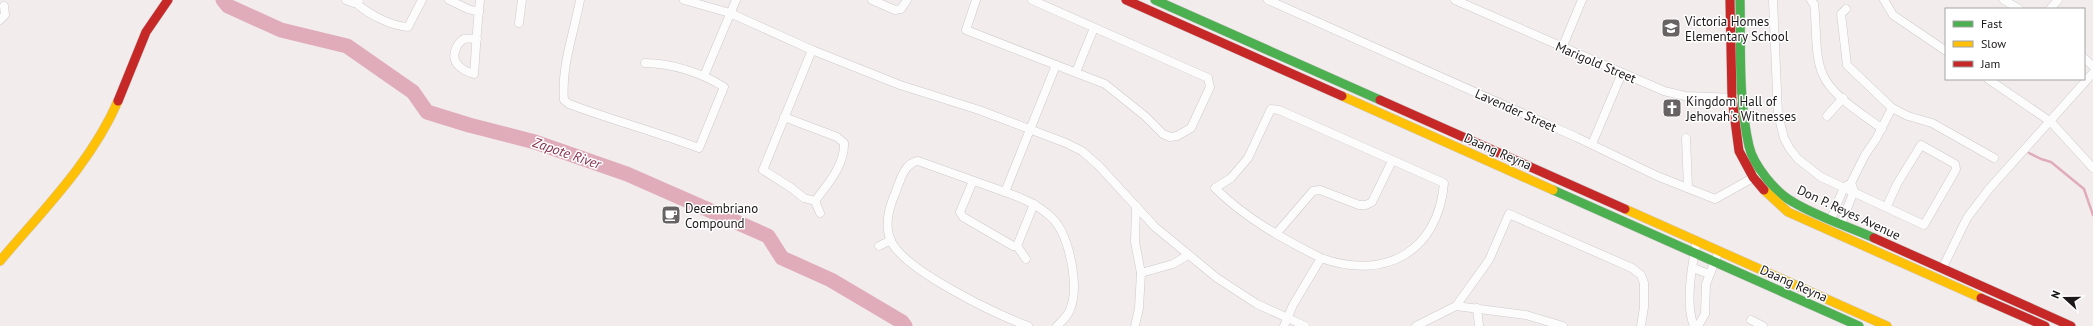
<svg xmlns="http://www.w3.org/2000/svg" width="2093" height="326" font-family="'PT Sans',sans-serif">
<style>
.lines{fill:none;stroke-linecap:round;stroke-linejoin:round}
.stream{stroke:#e0acb9;stroke-width:2.5}
.river{stroke:#e0acb9;stroke-width:15}
.street-casing{stroke:#cec9ca;stroke-width:9}
.fast-casing{stroke:#cec9ca;stroke-width:10}
.slow-casing{stroke:#cec9ca;stroke-width:10}
.jam-casing{stroke:#cec9ca;stroke-width:10}
.street{stroke:#fdfcfc;stroke-width:8}
.fast{stroke:#4caf50;stroke-width:9}
.slow{stroke:#ffc107;stroke-width:9}
.jam{stroke:#c62828;stroke-width:9}
.labels{text-anchor:middle;stroke-width:3;stroke-linejoin:round;paint-order:stroke}
.poi-label{font-size:13px;fill:#1c1819;stroke:#fff;text-anchor:start}
.street-label{font-size:13px;fill:#1c1819;stroke:#fff}
.water-label{font-size:14px;font-style:italic;fill:#883250;stroke:#fff}
</style>
<rect width="100%" height="100%" fill="#f2eced"/>
<g class="lines">
<polyline class="stream" points="2029,153 2041,159 2051,162 2084,189 2093,215"/>
<polyline class="river" points="223,0 228,6 281,30 347,46 413,92 427,112 469,125 535,142 627,174 768,236 782,258 831,280 902,322 905,326"/>
<defs>
<g id="street">
<polyline points="346,0 354,3 359,0"/>
<polyline points="449,0 468,9 479,12"/>
<path d="M580 0C574 33 561 66 564 100L569 104C612 120 656 132 699 148L724 87C702 73 671 63 645 63"/>
<polyline points="684,0 730,13 812,50 900,85 979,110 1066,143 1082,151 1099,166 1155,227 1217,278 1257,304 1305,326"/>
<polyline points="872,0 895,10 901,9 907,0"/>
<polyline points="976,0 966,30 1105,84 1145,116 1163,134 1170,137 1177,136 1191,128 1210,87 1208,78 1032,0"/>
<polyline points="1268,0 1576,137 1657,176 1715,199 1758,175"/>
<polyline points="1455,0 1664,91 1685,96 1737,98"/>
<polyline points="1773,0 1778,114 1784,138 1790,149 1798,159 1821,177 1924,225 1954,173 1956,169 1955,164 1921,145 1897,184 1887,206"/>
<path d="M1811 0 1814 4C1817 25 1814 56 1823 75 1832 96 1864 115 1882 129"/>
<polyline points="1884,0 1893,15 1946,51"/>
<polyline points="2004,0 2019,9"/>
<path d="M356 3C368 14 391 26 408 27L422 0"/>
<polyline points="1846,9 1841,14 1847,65 1892,108 1908,116 1932,123 1994,158"/>
<polyline points="2050,9 2058,0"/>
<polyline points="0,20 5,15 4,6"/>
<polyline points="519,23 522,0"/>
<path d="M477 39C473 39 468 38 464 39 461 40 459 43 457 46 449 61 460 70 474 74 476 49 477 25 480 0"/>
<polyline points="1562,48 1582,0"/>
<polyline points="2084,58 2093,66"/>
<path d="M1056 65 1005 192C1022 198 1037 204 1051 217 1069 233 1079 284 1071 307 1069 315 1063 320 1057 326"/>
<polyline points="1076,72 1094,28"/>
<polyline points="704,76 736,0"/>
<polyline points="1988,79 2051,122 2093,168"/>
<polyline points="1827,116 1843,98"/>
<path d="M784 117 837 137 844 143C845 165 827 185 815 201L804 198 790 187 763 170 812 50"/>
<polyline points="1686,138 1688,188"/>
<polyline points="1592,144 1622,73"/>
<polyline points="973,181 960,212 963,217 1013,246 1017,246 1034,204"/>
<path d="M1005 192 918 161C904 163 900 181 895 194 889 207 884 226 891 241 904 270 997 315 1028 326"/>
<polyline points="815,201 820,213"/>
<polyline points="1831,219 1844,187 1848,185"/>
<polyline points="1841,224 1854,191 1851,183 1865,155 1876,139 1892,108"/>
<polyline points="1276,234 1313,191 1320,190 1359,205 1366,205 1372,202 1392,161"/>
<polyline points="879,246 891,240"/>
<polyline points="1017,246 1026,259"/>
<polyline points="1693,268 1709,274"/>
<polyline points="1942,269 1967,218 1989,189 2093,73"/>
<polyline points="1141,273 1173,264 1188,255"/>
<polyline points="1456,306 1489,260 1509,214 1632,268 1641,275 1644,283 1644,307 1641,326"/>
<polyline points="1477,308 1479,326"/>
<polyline points="1751,320 1763,326"/>
<polyline points="1135,326 1139,308 1141,273 1135,242 1136,206"/>
<path d="M1284 326 1293 305 1321 258C1283 239 1245 218 1215 188L1231 178 1248 158 1271 109 1279 110 1444 183C1438 252 1385 281 1321 258"/>
<polyline points="1416,326 1456,306 1526,315 1563,326"/>
<path d="M1694 326C1685 305 1692 264 1697 241"/>
<polyline points="1698,326 1705,314 1706,284 1719,251"/>
</g>
<g id="fast">
<polyline points="1155,0 1380,100"/>
<path d="M1740 0C1741 48 1738 99 1749 146 1753 165 1776 193 1793 202 1818 217 1847 226 1874 238"/>
<polyline points="1553,190 1859,326"/>
</g>
<g id="slow">
<polyline points="1342,96 1553,190"/>
<polyline points="1764,190 1788,212 1981,298"/>
<polyline points="1625,209 1887,326"/>
<path d="M0 261C43 210 91 163 118 101"/>
</g>
<g id="jam">
<polyline points="1126,0 1342,96"/>
<polyline points="1730,0 1732,98 1739,151 1753,177 1764,190"/>
<polyline points="1380,100 1625,209"/>
<polyline points="118,101 146,32 168,0"/>
<polyline points="1874,238 2071,326"/>
<polyline points="1981,298 2045,326"/>
</g>
</defs>
<use href="#street" class="street-casing"/>
<use href="#fast" class="fast-casing"/>
<use href="#slow" class="slow-casing"/>
<use href="#jam" class="jam-casing"/>
<use href="#street" class="street"/>
<use href="#fast" class="fast"/>
<use href="#slow" class="slow"/>
<use href="#jam" class="jam"/>
</g>
<defs>
<symbol id="school-square" viewBox="-11 -11 22 22"><rect x="-9" y="-9" width="18" height="18" rx="4" fill="#676263" stroke="#fff"/><path d="M0-5L7-2L0 1L-7-2ZM-4 1L0 2.5L4 1V4Q0 6-4 4Z" fill="#fff"/></symbol>
<symbol id="church-square" viewBox="-11 -11 22 22"><rect x="-9" y="-9" width="18" height="18" rx="4" fill="#676263" stroke="#fff"/><path d="M-1.2-6h2.4v3.5h3.3v2.4h-3.3V6h-2.4V-.1h-3.3v-2.4h3.3Z" fill="#fff"/></symbol>
<symbol id="cafe-square" viewBox="-11 -11 22 22"><rect x="-9" y="-9" width="18" height="18" rx="4" fill="#676263" stroke="#fff"/><path d="M-5.5-4.5H6V0H3Q3 3.5 0 3.5H-2.5Q-5.5 3.5-5.5 0ZM3-3.2v2h1.7v-2ZM-6 4.5H4V6H-6Z" fill="#fff"/></symbol>
</defs>
<g fill-rule="evenodd">
<use href="#school-square" x="1660" y="17" width="22" height="22"/>
<use href="#church-square" x="1661" y="97" width="22" height="22"/>
<use href="#cafe-square" x="660" y="204" width="22" height="22"/>
</g>
<g class="labels">
<g class="poi-label">
<text x="1685" y="26">Victoria Homes<tspan x="1685" dy="15">Elementary School</tspan></text>
<text x="1686" y="106">Kingdom Hall of<tspan x="1686" dy="15">Jehovah's Witnesses</tspan></text>
<text x="685" y="213">Decembriano<tspan x="685" dy="15">Compound</tspan></text>
</g>
<g class="street-label">
<text transform="translate(1596 62) rotate(23)" y="5">Marigold Street</text>
<text transform="translate(1516 110) rotate(24)" y="5">Lavender Street</text>
<text transform="translate(1498 151) rotate(24)" y="5">Daang Reyna</text>
<text transform="translate(1849 212) rotate(25)" y="5">Don P. Reyes Avenue</text>
<text transform="translate(1794 283) rotate(24)" y="5">Daang Reyna</text>
</g>
<g class="water-label">
<text transform="translate(567 153) rotate(19)" y="5">Zapote River</text>
</g>
</g>
<rect x="1945" y="8" width="140" height="72" fill="#ffffff" stroke="#a4a3a3"/>
<rect x="1953" y="21" width="20" height="6" fill="#4caf50" stroke="#a4a3a3"/>
<text x="1981" y="28" font-size="12" fill="#1c1819">Fast</text>
<rect x="1953" y="41" width="20" height="6" fill="#ffc107" stroke="#a4a3a3"/>
<text x="1981" y="48" font-size="12" fill="#1c1819">Slow</text>
<rect x="1953" y="61" width="20" height="6" fill="#c62828" stroke="#a4a3a3"/>
<text x="1981" y="68" font-size="12" fill="#1c1819">Jam</text>
<g transform="translate(2065 298) rotate(291)" stroke="#ffffff" stroke-width="3" paint-order="stroke">
<path d="M0-3L7 15L0 10L-7 15Z" fill="#1c1819"/>
<text y="-6" font-size="11" font-weight="bold" text-anchor="middle" fill="#1c1819">N</text>
</g>
</svg>
